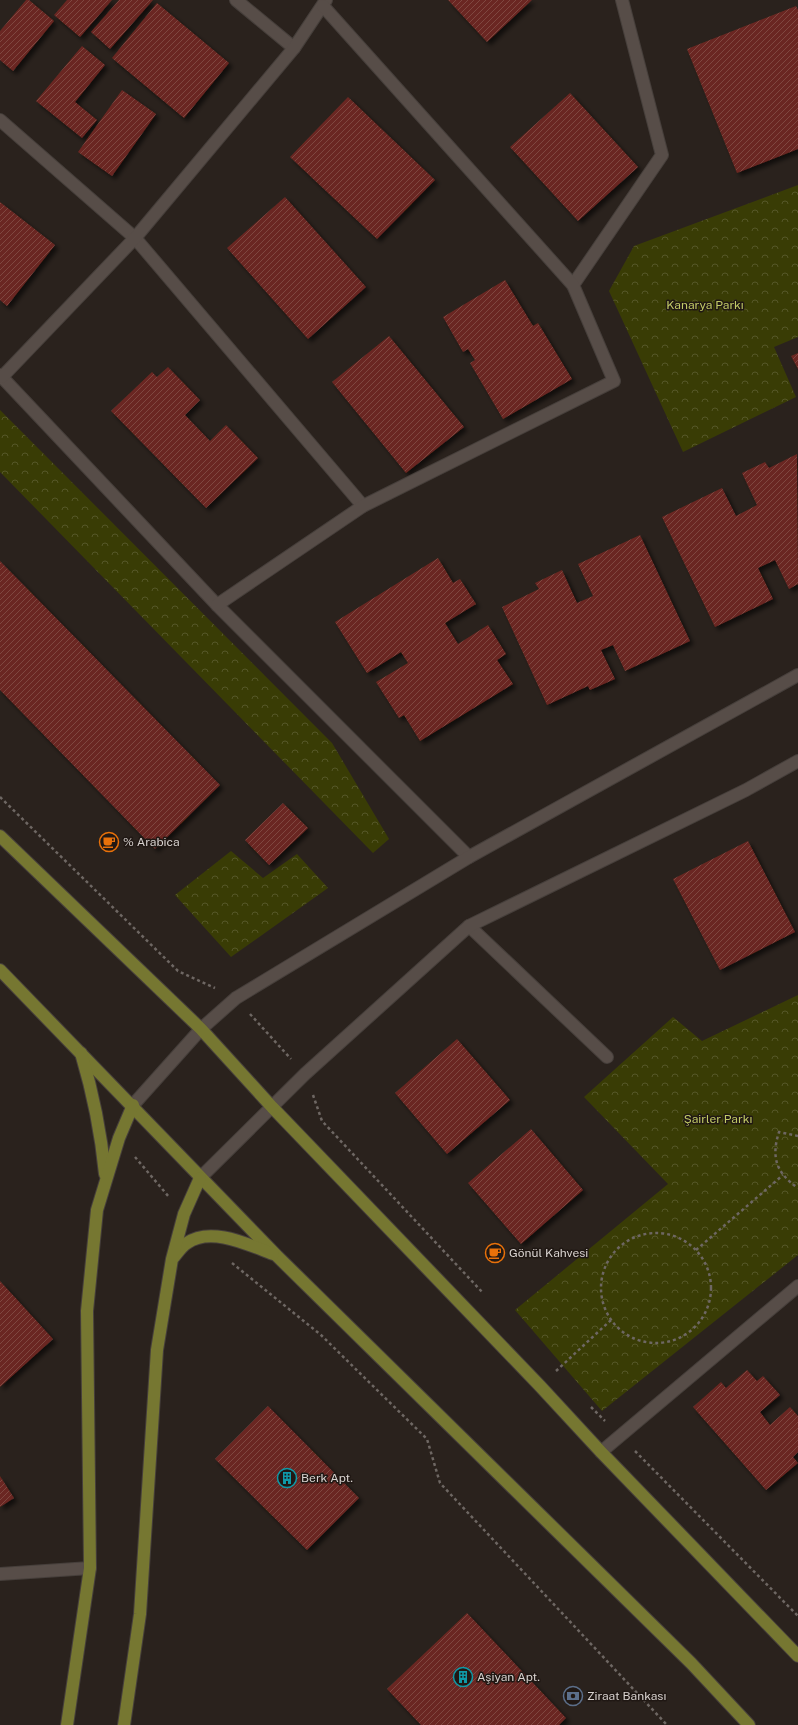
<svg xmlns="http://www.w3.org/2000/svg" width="798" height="1725" font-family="'Public Sans',sans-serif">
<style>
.park{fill:url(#park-crowns)}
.building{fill:url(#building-hatch);filter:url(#shadow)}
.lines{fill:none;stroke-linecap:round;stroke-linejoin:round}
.minor-casing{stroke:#463f3b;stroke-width:14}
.major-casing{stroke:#463f3b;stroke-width:14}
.path{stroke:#6e6763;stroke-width:2.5;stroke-dasharray:3 3;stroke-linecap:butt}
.minor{stroke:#574d48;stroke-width:12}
.major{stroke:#767731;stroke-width:12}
.labels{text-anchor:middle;stroke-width:3;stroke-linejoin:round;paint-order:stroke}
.park-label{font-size:12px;fill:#c2ca66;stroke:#201814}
.poi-label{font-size:12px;fill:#d8d2cf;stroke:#201814;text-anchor:start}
</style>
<defs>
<pattern id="park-crowns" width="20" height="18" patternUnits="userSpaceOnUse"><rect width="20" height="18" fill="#393c05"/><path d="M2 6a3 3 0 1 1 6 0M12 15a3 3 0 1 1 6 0" fill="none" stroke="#555728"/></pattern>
<pattern id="building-hatch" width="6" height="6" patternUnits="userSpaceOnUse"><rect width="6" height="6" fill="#6a2821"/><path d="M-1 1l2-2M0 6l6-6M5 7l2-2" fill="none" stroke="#7f4640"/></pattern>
<filter id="shadow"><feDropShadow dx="3.5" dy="3.5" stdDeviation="2" flood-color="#0009"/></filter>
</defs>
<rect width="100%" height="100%" fill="#2a221d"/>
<g class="park">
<polygon points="798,185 798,337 774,347 796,397 683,452 609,291 634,246"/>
<polygon points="0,410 332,743 389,839 373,853 0,472"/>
<polygon points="231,851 263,878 297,854 328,888 231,957 175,895"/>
<polygon points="798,995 798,1255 602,1411 515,1310 668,1184 584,1097 673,1017 702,1041"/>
</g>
<g class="building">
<polygon points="26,0 29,0 54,21 13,71 0,60 0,31"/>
<polygon points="67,0 112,0 80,37 54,15"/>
<polygon points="119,0 153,0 110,49 91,32"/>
<polygon points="448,0 532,0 487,42"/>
<polygon points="157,3 229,63 184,118 112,58"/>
<polygon points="796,6 798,10 798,149 737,173 687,49"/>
<polygon points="82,46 105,65 75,102 97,120 82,138 36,101"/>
<polygon points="122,90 156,114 112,176 78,152"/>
<polygon points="570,93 638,167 578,221 510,147"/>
<polygon points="348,97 435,180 377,239 290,157"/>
<polygon points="285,197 366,287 308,339 227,248"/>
<polygon points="0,202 55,245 7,306 0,300"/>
<polygon points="505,280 533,326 538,323 572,379 503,419 470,363 475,360 468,349 463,352 443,317"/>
<polygon points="389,336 464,427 406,473 332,382"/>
<polygon points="798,353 798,369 791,356"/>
<polygon points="168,367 200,400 185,415 210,441 226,425 258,458 206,508 111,411 152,372 157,377"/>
<polygon points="797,454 798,584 789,589 775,560 758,568 773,599 715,627 662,517 722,488 736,516 757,505 742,473 765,462 769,468"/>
<polygon points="640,535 690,641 625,671 613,645 601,650 615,679 590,690 588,686 547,705 502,607 539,589 535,583 562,570 577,603 593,596 578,564"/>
<polygon points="438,558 453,583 460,579 476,604 445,623 458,644 488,625 506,654 497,660 513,684 420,741 404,715 399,718 376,682 408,663 401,652 367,673 335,622"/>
<polygon points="0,561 220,785 155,849 0,690"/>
<polygon points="283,803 308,828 269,865 245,840"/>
<polygon points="748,841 795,932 720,970 673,879"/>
<polygon points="457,1039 510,1100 447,1154 395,1093"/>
<polygon points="531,1129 583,1190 521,1244 468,1183"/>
<polygon points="0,1281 53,1339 0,1387"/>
<polygon points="747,1370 757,1381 763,1376 780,1395 760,1412 770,1425 790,1407 798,1416 798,1452 793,1457 798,1463 766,1490 693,1407 721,1382 726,1388"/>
<polygon points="268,1406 359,1498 307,1550 215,1459"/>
<polygon points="0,1476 14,1498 0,1507"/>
<polygon points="467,1613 566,1718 559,1725 421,1725 387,1689"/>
</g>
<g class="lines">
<defs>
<g id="minor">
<polyline points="236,0 294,48"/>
<polyline points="0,120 135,238 363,506"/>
<polyline points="573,285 662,155 622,0"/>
<polyline points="0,375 217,605 469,857"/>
<polyline points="2,377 135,238 294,48 326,0"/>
<polyline points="217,605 363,506 614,381 573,285 323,6"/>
<polyline points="469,926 607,1057"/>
<polyline points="133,1105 201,1029 236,998 469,857 798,675"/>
<polyline points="200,1178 305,1074 469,926 746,790 798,761"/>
<polyline points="601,1452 798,1286"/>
<polyline points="0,1574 90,1568"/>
</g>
<g id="major">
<polyline points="0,836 201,1029 272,1107 540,1386 601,1452 798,1656"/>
<polyline points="0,970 277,1256 691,1663 749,1725"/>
<path d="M81 1053C93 1093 101 1133 105 1174"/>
<path d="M174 1257C178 1252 182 1246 187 1243 211 1226 249 1245 273 1254"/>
<polyline points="67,1725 90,1568 87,1311 97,1210 119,1138 133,1105"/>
<polyline points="124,1725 140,1614 157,1350 172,1259 184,1214 200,1178"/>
</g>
</defs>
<use href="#minor" class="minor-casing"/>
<use href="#major" class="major-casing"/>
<g class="path">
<polyline points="0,797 178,971 215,988"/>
<polyline points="250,1014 291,1059"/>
<polyline points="313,1095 322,1121 483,1293"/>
<path d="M798 1136 779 1132C771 1157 776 1173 798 1188"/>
<polyline points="135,1157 169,1197"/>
<circle cx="656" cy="1288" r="55"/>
<polyline points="696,1250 783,1175"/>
<polyline points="232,1263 321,1335 427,1439 440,1483 667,1725"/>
<polyline points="556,1371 611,1320"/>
<polyline points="591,1407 605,1421"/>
<polyline points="635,1451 798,1616"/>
</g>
<use href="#minor" class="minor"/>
<use href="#major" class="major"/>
</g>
<defs>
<symbol id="cafe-ring" viewBox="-11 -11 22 22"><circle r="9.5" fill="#201814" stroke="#e8710a" stroke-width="1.5"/><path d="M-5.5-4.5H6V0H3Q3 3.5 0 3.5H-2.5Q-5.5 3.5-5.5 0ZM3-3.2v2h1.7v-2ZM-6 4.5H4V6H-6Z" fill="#e8710a"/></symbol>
<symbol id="building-ring" viewBox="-11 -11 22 22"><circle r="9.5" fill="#201814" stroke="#0f9aa8" stroke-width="1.5"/><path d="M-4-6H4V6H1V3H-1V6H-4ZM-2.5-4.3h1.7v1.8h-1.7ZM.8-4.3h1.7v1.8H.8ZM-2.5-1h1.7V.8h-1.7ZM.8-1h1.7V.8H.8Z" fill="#0f9aa8"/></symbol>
<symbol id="bank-ring" viewBox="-11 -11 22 22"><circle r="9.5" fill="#201814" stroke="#5c6f8a" stroke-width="1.5"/><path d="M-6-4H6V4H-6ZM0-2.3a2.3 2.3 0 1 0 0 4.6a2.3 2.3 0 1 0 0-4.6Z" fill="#5c6f8a"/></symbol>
</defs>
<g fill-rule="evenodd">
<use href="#cafe-ring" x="98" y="831" width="22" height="22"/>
<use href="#cafe-ring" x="484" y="1242" width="22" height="22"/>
<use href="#building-ring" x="276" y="1467" width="22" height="22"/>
<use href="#building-ring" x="452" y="1666" width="22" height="22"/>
<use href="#bank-ring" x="562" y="1685" width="22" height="22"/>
</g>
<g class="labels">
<g class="park-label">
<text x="705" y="309">Kanarya Parkı</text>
<text x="718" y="1123">Şairler Parkı</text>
</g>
<g class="poi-label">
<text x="123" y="846">% Arabica</text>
<text x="509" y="1257">Gönül Kahvesi</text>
<text x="301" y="1482">Berk Apt.</text>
<text x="477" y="1681">Aşiyan Apt.</text>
<text x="587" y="1700">Ziraat Bankası</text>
</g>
</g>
</svg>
